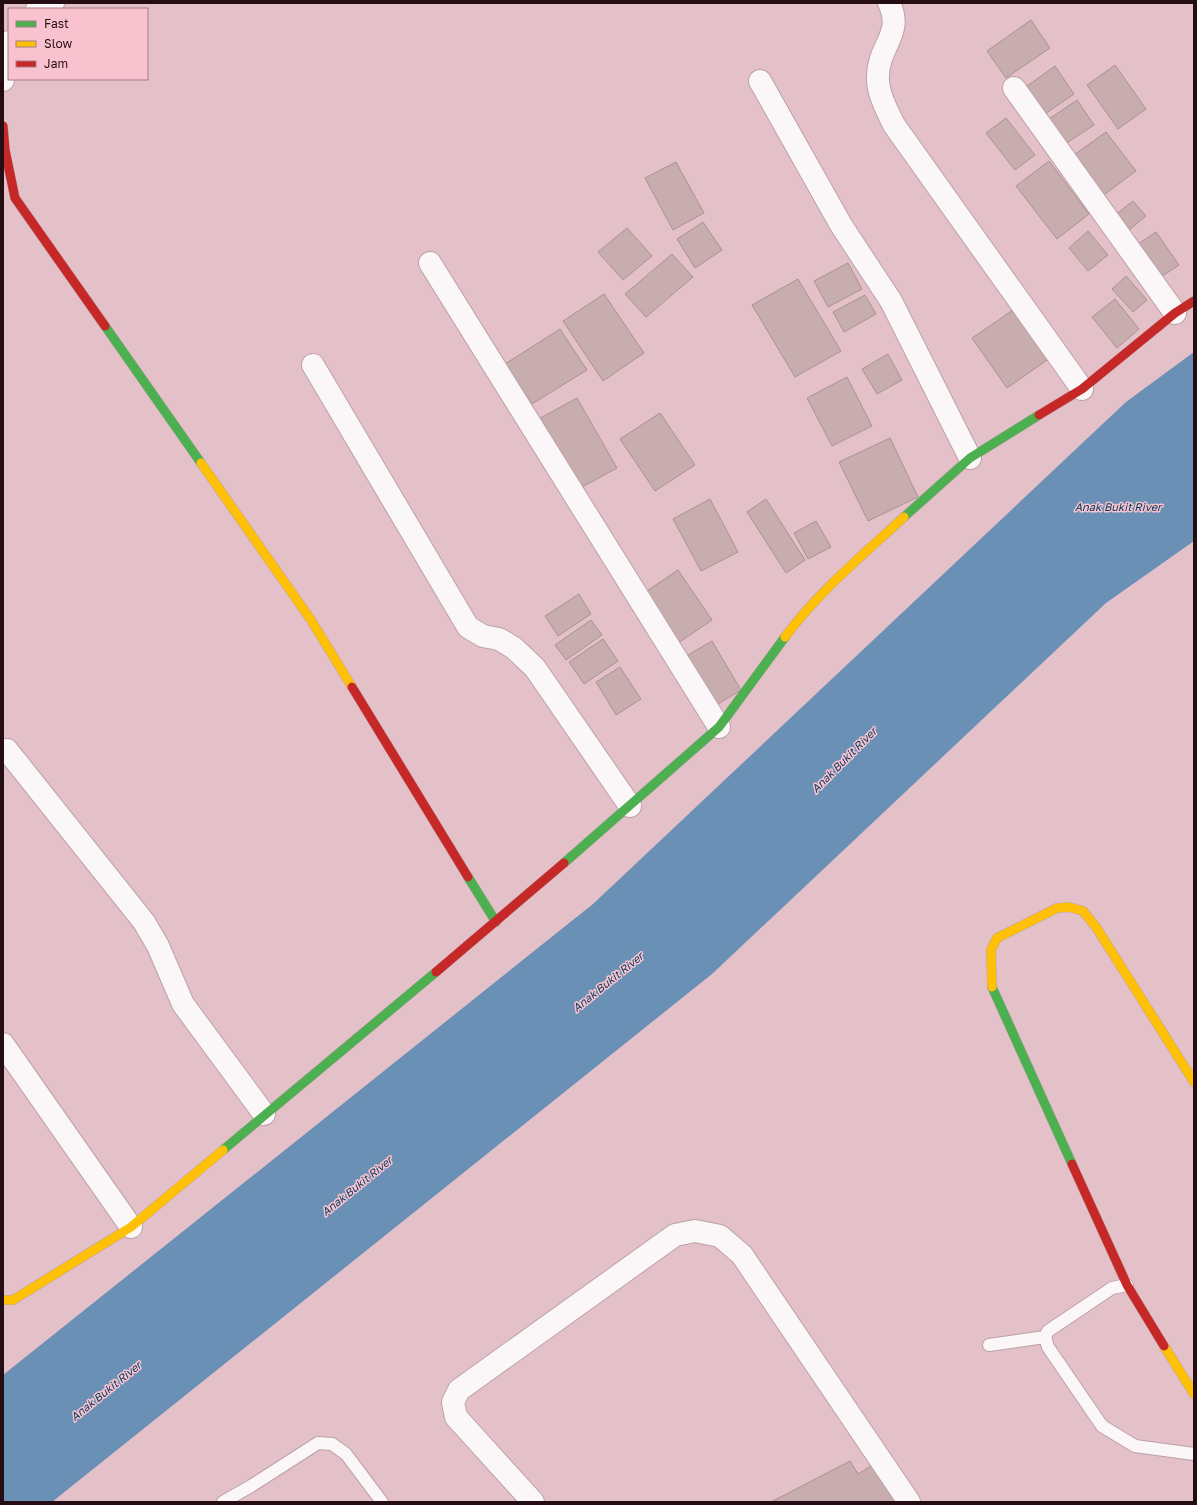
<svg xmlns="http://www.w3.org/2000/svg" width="1197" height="1505" font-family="'Golos Text',sans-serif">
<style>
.water{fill:#6a90b6}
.building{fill:#c8adaf;stroke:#ab9193}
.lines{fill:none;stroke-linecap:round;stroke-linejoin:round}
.lane-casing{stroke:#bca1a8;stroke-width:14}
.street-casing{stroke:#bca1a8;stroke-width:24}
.fast-casing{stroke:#bca1a8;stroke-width:10}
.slow-casing{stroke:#bca1a8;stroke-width:10}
.jam-casing{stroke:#bca1a8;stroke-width:10}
.lane{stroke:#fbf6f7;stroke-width:12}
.street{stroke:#fbf6f7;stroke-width:22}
.fast{stroke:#4caf50;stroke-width:9}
.slow{stroke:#ffc107;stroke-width:9}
.jam{stroke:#c62828;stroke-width:9}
.labels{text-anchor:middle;stroke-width:3;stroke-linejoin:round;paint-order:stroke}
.water-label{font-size:11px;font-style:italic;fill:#00395c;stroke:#f8c3cf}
</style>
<rect width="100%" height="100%" fill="#e4c1c9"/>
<polygon class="water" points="1194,352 1194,541 1106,603 712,974 52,1502 3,1502 3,1375 593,904 1126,402"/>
<g class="building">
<polygon points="1031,20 1050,48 1006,78 987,51"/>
<polygon points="1115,65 1146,109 1118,129 1087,85"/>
<polygon points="1055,66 1074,94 1042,116 1023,89"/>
<polygon points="1077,100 1094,125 1062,146 1046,121"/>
<polygon points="1006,118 1035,155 1015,170 986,133"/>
<polygon points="1106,132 1136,171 1101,197 1071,157"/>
<polygon points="1049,161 1089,214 1057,239 1016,186"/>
<polygon points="676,162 704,213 673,230 645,178"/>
<polygon points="1133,201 1146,216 1123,235 1110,219"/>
<polygon points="703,222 722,250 695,268 677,239"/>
<polygon points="627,228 652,256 623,280 598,252"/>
<polygon points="1088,231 1108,255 1088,271 1069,248"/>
<polygon points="1156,232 1179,265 1155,281 1132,248"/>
<polygon points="672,254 693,277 646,317 625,294"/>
<polygon points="848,263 862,289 828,307 814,281"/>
<polygon points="1126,276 1147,300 1133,312 1112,289"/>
<polygon points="798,279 841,351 795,377 752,305"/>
<polygon points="604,294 644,353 603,381 563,321"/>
<polygon points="865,295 876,314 844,332 833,312"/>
<polygon points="1115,299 1139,329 1117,348 1092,317"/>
<polygon points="1016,308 1050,358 1007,388 972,338"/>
<polygon points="560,329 587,370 532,404 505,364"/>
<polygon points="888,354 902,380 877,394 862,369"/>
<polygon points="847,377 872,426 832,446 807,398"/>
<polygon points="577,398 617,468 575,491 535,421"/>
<polygon points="660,413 695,465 655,491 620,439"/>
<polygon points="890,438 918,497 868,521 839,462"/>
<polygon points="710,499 738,552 701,571 673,519"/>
<polygon points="766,499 805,560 786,573 747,512"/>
<polygon points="816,521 831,547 808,559 794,533"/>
<polygon points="678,570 712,620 678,643 644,593"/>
<polygon points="579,594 591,614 558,636 545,616"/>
<polygon points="591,620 602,635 566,660 555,645"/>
<polygon points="603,639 618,661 584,684 569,662"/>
<polygon points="712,641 741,690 710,709 681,659"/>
<polygon points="620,667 641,699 616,715 596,682"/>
<polygon points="850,1461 858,1474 876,1463 902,1502 771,1502"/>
</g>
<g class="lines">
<defs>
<g id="lane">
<polyline points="1127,1285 1112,1288 1048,1331 1045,1337 1048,1347 1102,1426 1135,1446 1194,1454"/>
<polyline points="989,1345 1045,1337"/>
<polyline points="223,1502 251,1486 318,1443 332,1444 346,1454 382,1502"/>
</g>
<g id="street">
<path d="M889 3C904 34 878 46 878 76 877 93 887 110 894 125L1082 389"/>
<polyline points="37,9 53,3"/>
<polyline points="3,80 6,48 9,42"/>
<polyline points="760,81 841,225 891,301 970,458"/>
<polyline points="1014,88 1175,313"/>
<polyline points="430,263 719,727"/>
<polyline points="313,365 468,627 483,636 499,639 514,648 535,668 630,806"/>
<polyline points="7,750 144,922 158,946 183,1004 264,1114"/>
<polyline points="3,1044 131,1227"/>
<polyline points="533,1502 456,1417 453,1402 459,1390 675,1235 695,1231 720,1236 742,1255 909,1502"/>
</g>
<g id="fast">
<polyline points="105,326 201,463"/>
<polyline points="904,517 970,458 1039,415"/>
<polyline points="564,863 719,727 785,637"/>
<polyline points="468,877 496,922"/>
<polyline points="992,987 1072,1164"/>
<polyline points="223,1150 436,972"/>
</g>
<g id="slow">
<polyline points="201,463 311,620 352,687"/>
<path d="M785 637C818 592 863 555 904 517"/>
<polyline points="992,987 991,950 997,938 1057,908 1069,907 1083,911 1096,927 1194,1082"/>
<polyline points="3,1300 13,1300 131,1227 223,1150"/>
<polyline points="1164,1346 1194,1394"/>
</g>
<g id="jam">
<polyline points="3,126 5,150 15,198 105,326"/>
<polyline points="1039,415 1082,389 1175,313 1194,301"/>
<polyline points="352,687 468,877"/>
<polyline points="436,972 564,863"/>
<polyline points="1072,1164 1127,1285 1164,1346"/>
</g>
</defs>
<use href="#lane" class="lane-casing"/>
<use href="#street" class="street-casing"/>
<use href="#fast" class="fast-casing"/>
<use href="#slow" class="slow-casing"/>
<use href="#jam" class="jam-casing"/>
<use href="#lane" class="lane"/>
<use href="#street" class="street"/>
<use href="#fast" class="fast"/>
<use href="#slow" class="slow"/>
<use href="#jam" class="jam"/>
</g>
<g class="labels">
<g class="water-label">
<text x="1118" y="511">Anak Bukit River</text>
<text transform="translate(844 760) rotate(-45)" y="4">Anak Bukit River</text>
<text transform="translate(608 982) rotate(-39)" y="4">Anak Bukit River</text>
<text transform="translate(357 1186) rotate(-39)" y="4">Anak Bukit River</text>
<text transform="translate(106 1391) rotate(-39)" y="4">Anak Bukit River</text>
</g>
</g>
<rect width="1197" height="1505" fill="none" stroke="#240e14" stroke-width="8"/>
<rect x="8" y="8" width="140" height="72" fill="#f8c3cf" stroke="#a37b84"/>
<rect x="16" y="21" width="20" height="6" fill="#4caf50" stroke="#a37b84"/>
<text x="44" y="28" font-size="12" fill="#240e14">Fast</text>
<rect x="16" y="41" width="20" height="6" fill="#ffc107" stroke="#a37b84"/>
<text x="44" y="48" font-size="12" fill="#240e14">Slow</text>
<rect x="16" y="61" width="20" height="6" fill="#c62828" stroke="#a37b84"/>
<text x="44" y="68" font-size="12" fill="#240e14">Jam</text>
</svg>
